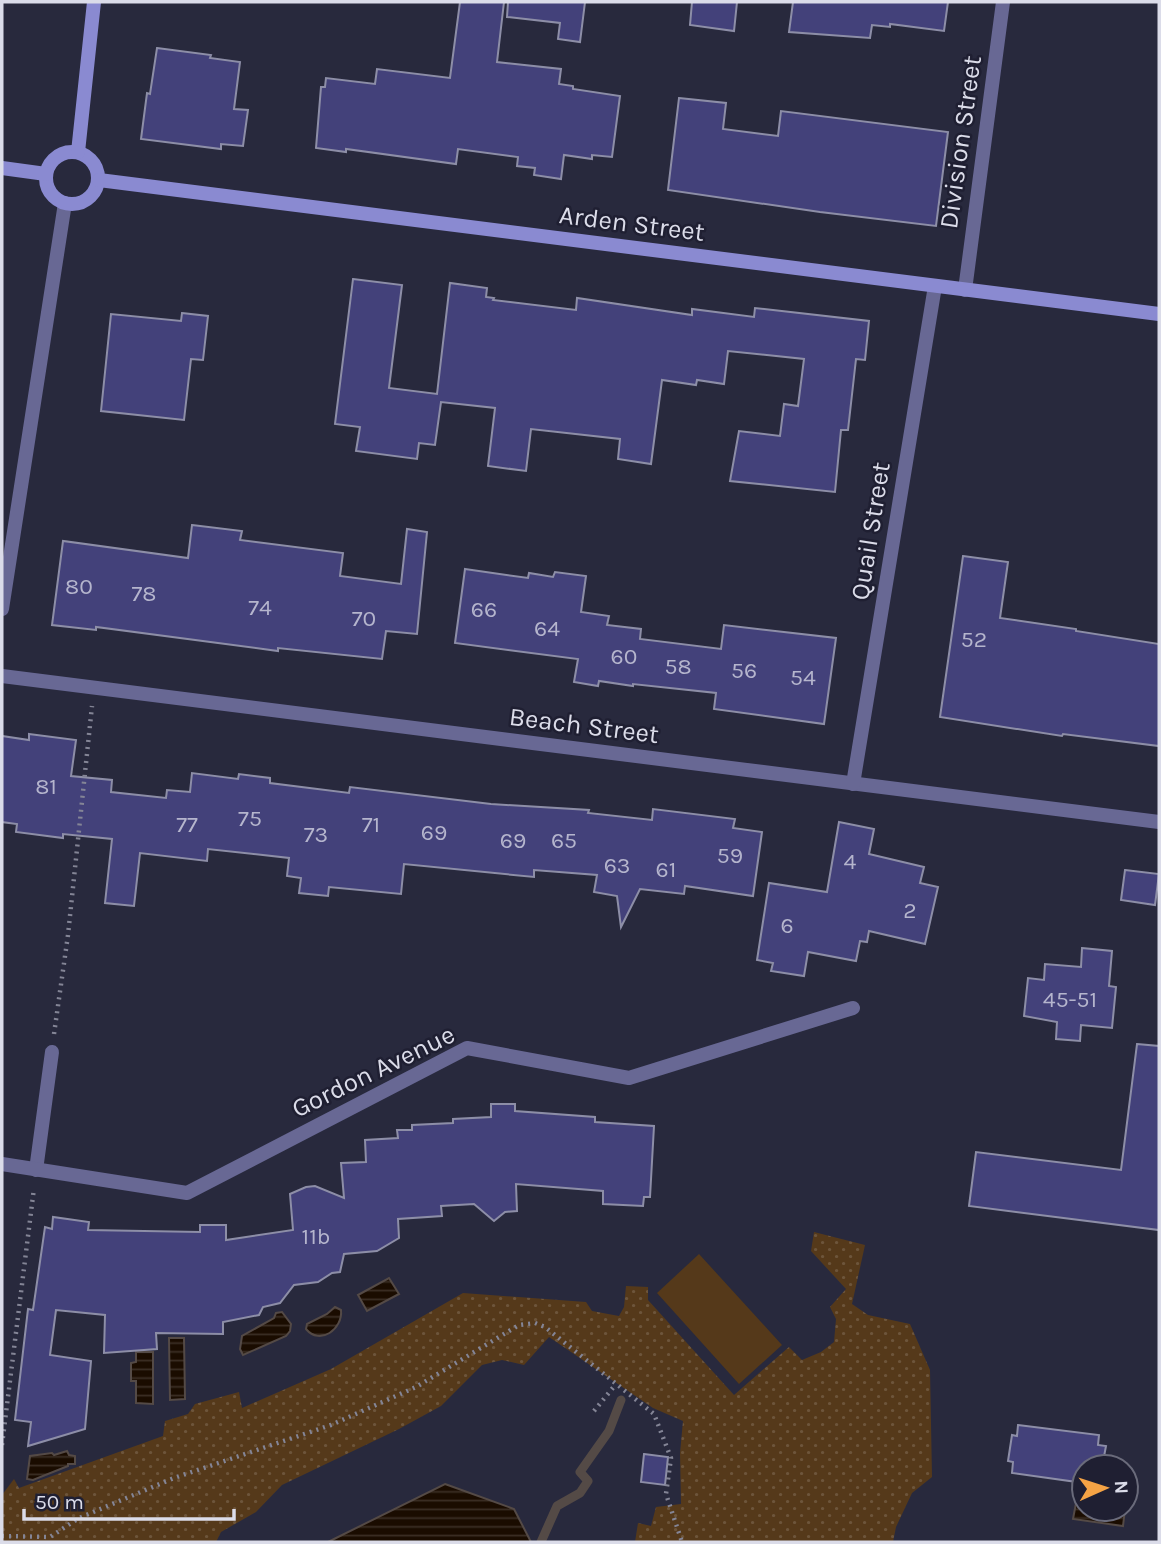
<svg xmlns="http://www.w3.org/2000/svg" width="1161" height="1544" font-family="Karla,sans-serif">
<style>
.grass{fill:url(#grass-dots)}
.pitch{fill:#55391a}
.water{fill:url(#water-rules);stroke:#544a46;stroke-width:2}
.lines{fill:none;stroke-linecap:round;stroke-linejoin:round}
.stream{stroke:#544a46;stroke-width:9}
.building{fill:#43417a;stroke:#8d8ea7;stroke-width:2}
.path{stroke:#848596;stroke-width:4.5;stroke-dasharray:2 5;stroke-linecap:butt}
.lane{stroke:#686894;stroke-width:14}
.street{stroke:#686894;stroke-width:14}
.secondary{stroke:#8a8ad1;stroke-width:14}
.labels{text-anchor:middle;stroke-width:5;stroke-linejoin:round;paint-order:stroke}
.number-label{font-size:23px;fill:#b5b5cd}
.street-label{font-size:26px;fill:#dbdce9;stroke:#1f1f32}
</style>
<defs>
<pattern id="grass-dots" width="8" height="8" patternUnits="userSpaceOnUse" patternTransform="scale(1.75)"><rect width="8" height="8" fill="#55391a"/><path d="M2 2h.1M6 6h.1" fill="none" stroke="#6d553b" stroke-width="1.8" stroke-linecap="round"/></pattern>
<pattern id="water-rules" width="6" height="5" patternUnits="userSpaceOnUse" patternTransform="scale(1.75)"><rect width="6" height="5" fill="#1a0c00"/><path d="M0 2.5h6" fill="none" stroke="#3b2f25"/></pattern>
</defs>
<rect width="100%" height="100%" fill="#28293d"/>
<polygon class="grass" points="814,1232 865,1245 852,1304 868,1315 910,1324 930,1370 932,1477 912,1493 896,1527 893,1542 635,1542 638,1523 651,1526 656,1507 681,1504 680,1453 683,1421 653,1408 549,1337 524,1365 502,1360 482,1365 441,1406 399,1429 282,1485 256,1512 221,1532 216,1542 2,1542 2,1495 14,1479 19,1488 163,1436 165,1421 188,1414 195,1404 239,1392 242,1408 331,1369 463,1293 586,1302 592,1311 619,1316 624,1307 626,1286 648,1287 648,1300 734,1395 789,1347 802,1360 821,1352 834,1342 836,1319 830,1307 846,1289 811,1251"/>
<polygon class="pitch" points="699,1254 782,1345 739,1384 657,1293"/>
<g class="water">
<polygon points="389,1278 399,1294 367,1311 358,1295"/>
<path d="M335 1307 341 1310C343 1329 320 1346 306 1329L307 1324 327 1314Z"/>
<polygon points="282,1312 291,1324 290,1331 286,1336 243,1355 240,1349 242,1336 274,1318 276,1313"/>
<polygon points="169,1338 184,1338 185,1399 170,1400"/>
<polygon points="136,1352 153,1352 153,1404 136,1403 136,1381 131,1381 131,1363 136,1362"/>
<polygon points="67,1451 69,1455 75,1456 75,1464 68,1464 68,1466 33,1480 27,1479 30,1456 52,1453 54,1455"/>
<polygon points="445,1484 514,1509 531,1542 328,1542"/>
<polygon points="1076,1503 1084,1504 1084,1509 1125,1509 1123,1526 1073,1519"/>
</g>
<g class="lines">
<polyline class="stream" points="541,1542 557,1506 580,1493 588,1481 580,1472 609,1431 621,1400"/>
</g>
<g class="building">
<polygon points="460,2 504,2 497,62 561,69 559,84 573,86 573,89 620,96 612,157 592,155 592,159 564,155 561,179 534,175 535,168 517,166 518,157 458,149 456,164 346,149 346,152 316,148 321,87 325,87 326,78 375,84 377,69 450,78"/>
<polygon points="508,2 585,2 580,42 558,39 560,23 507,17"/>
<polygon points="692,2 737,2 734,31 690,25"/>
<polygon points="793,2 948,2 944,31 890,24 890,27 872,25 870,38 789,32"/>
<polygon points="157,48 211,55 210,58 240,62 234,109 248,110 243,146 221,144 221,149 141,139 147,93 150,94"/>
<polygon points="679,98 726,103 723,129 778,136 781,111 948,132 936,226 820,212 668,190"/>
<polygon points="353,279 402,285 389,388 437,394 450,283 487,288 486,297 494,298 493,300 576,310 577,298 692,315 692,309 754,317 755,308 869,321 865,360 856,359 848,430 841,430 835,492 730,481 739,431 780,436 784,404 798,406 804,359 728,351 724,384 697,380 696,385 662,380 651,464 618,459 620,439 531,429 526,471 488,466 495,408 441,402 435,445 419,443 417,459 356,451 360,427 335,424"/>
<polygon points="182,313 208,316 203,360 191,359 184,420 101,411 111,314 181,321"/>
<polygon points="192,525 242,531 240,540 343,553 340,576 401,584 407,529 427,532 417,634 386,631 382,659 278,648 278,651 96,627 96,630 52,625 63,541 188,558"/>
<polygon points="963,556 1008,562 1000,618 1076,629 1076,631 1159,644 1159,746 1063,734 1062,736 940,717"/>
<polygon points="465,569 528,578 529,573 553,577 555,572 586,576 581,612 609,616 607,625 641,629 640,639 721,649 724,625 836,638 824,724 714,709 716,693 633,684 633,686 599,681 598,686 574,682 578,659 455,643"/>
<polygon points="29,734 76,740 71,776 112,780 111,792 166,798 167,790 190,792 192,773 238,779 239,774 270,778 270,783 349,793 350,787 491,804 589,810 588,813 652,820 653,809 735,819 733,828 762,832 753,896 685,886 684,894 640,889 621,927 617,896 594,892 597,875 534,870 534,877 404,864 401,894 329,887 328,896 299,893 301,878 287,876 289,858 208,849 207,861 140,853 134,906 105,903 112,839 63,834 63,838 16,832 17,824 2,822 2,736 29,740"/>
<polygon points="839,822 874,829 869,854 924,867 920,883 938,887 925,944 869,931 867,942 860,941 856,961 808,952 804,976 771,971 773,963 757,960 769,883 827,892"/>
<polygon points="1125,870 1159,874 1155,905 1121,900"/>
<polygon points="1082,948 1112,951 1109,986 1116,987 1112,1028 1081,1025 1080,1041 1056,1039 1057,1022 1024,1016 1028,978 1044,980 1045,964 1081,967"/>
<polygon points="1137,1044 1159,1046 1159,1230 969,1206 976,1152 1121,1170"/>
<polygon points="491,1104 515,1104 515,1111 595,1117 595,1122 654,1126 650,1197 644,1197 643,1206 603,1204 603,1191 516,1184 517,1211 505,1212 494,1221 474,1204 441,1206 442,1216 398,1219 399,1238 377,1251 344,1254 340,1272 332,1273 318,1282 294,1285 280,1303 263,1307 259,1315 223,1322 223,1334 156,1333 157,1349 104,1353 105,1315 56,1310 50,1355 91,1361 85,1429 28,1446 31,1422 15,1420 28,1309 33,1310 45,1227 52,1229 53,1217 89,1222 88,1230 200,1232 200,1225 226,1225 226,1240 293,1230 290,1194 306,1187 315,1186 344,1198 341,1163 366,1162 365,1140 398,1138 397,1130 412,1130 412,1125 453,1123 453,1119 491,1117"/>
<polygon points="1018,1425 1099,1435 1098,1445 1106,1446 1102,1467 1084,1467 1084,1483 1012,1473 1013,1462 1008,1461 1012,1435 1017,1436"/>
<polygon points="644,1454 668,1457 665,1485 641,1482"/>
</g>
<g class="lines">
<g class="path">
<polyline points="54,1034 68,935 92,706"/>
<polyline points="594,1411 616,1384"/>
<polyline points="2,1445 34,1188"/>
<polyline points="2,1536 50,1537 79,1518 174,1478 331,1425 416,1387 519,1325 535,1323 545,1327 654,1414 671,1458 666,1494 682,1542"/>
</g>
<polyline class="lane" points="36,1170 52,1052"/>
<g class="street">
<polyline points="965,290 1003,2"/>
<polyline points="2,609 65,203"/>
<polyline points="2,676 1159,822"/>
<polyline points="853,784 935,286"/>
<polyline points="2,1164 187,1193 467,1048 629,1078 853,1008"/>
</g>
<g class="secondary">
<circle cx="72" cy="178" r="26"/>
<polyline points="78,152 94,2"/>
<polyline points="2,168 46,174"/>
<polyline points="99,180 1159,314"/>
</g>
</g>
<g class="labels">
<g class="number-label">
<text x="79" y="594">80</text>
<text x="144" y="601">78</text>
<text x="260" y="615">74</text>
<text x="484" y="617">66</text>
<text x="364" y="626">70</text>
<text x="547" y="636">64</text>
<text x="974" y="647">52</text>
<text x="624" y="664">60</text>
<text x="678" y="674">58</text>
<text x="744" y="678">56</text>
<text x="803" y="685">54</text>
<text x="46" y="794">81</text>
<text x="250" y="826">75</text>
<text x="187" y="832">77</text>
<text x="371" y="832">71</text>
<text x="434" y="840">69</text>
<text x="316" y="842">73</text>
<text x="513" y="848">69</text>
<text x="564" y="848">65</text>
<text x="730" y="863">59</text>
<text x="850" y="869">4</text>
<text x="617" y="873">63</text>
<text x="666" y="877">61</text>
<text x="910" y="918">2</text>
<text x="787" y="933">6</text>
<text x="1070" y="1007">45-51</text>
<text x="316" y="1244">11b</text>
</g>
<g class="street-label">
<text transform="translate(960 142) rotate(-82)" y="9">Division Street</text>
<text transform="translate(632 223) rotate(7)" y="9">Arden Street</text>
<text transform="translate(870 531) rotate(-81)" y="9">Quail Street</text>
<text transform="translate(584 725) rotate(7)" y="9">Beach Street</text>
<text transform="translate(373 1071) rotate(-26)" y="9">Gordon Avenue</text>
</g>
</g>
<rect width="1161" height="1544" fill="none" stroke="#dbdce9" stroke-width="7"/>
<g transform="translate(1105 1488) rotate(87)"><circle r="33" fill="#1f1f32" stroke="#6a6b7b" stroke-width="2"/>
<path d="M0-5L12 26L0 18L-12 26Z" fill="#f5a345"/>
<text y="-10" font-size="19" font-weight="bold" text-anchor="middle" fill="#dbdce9">N</text>
</g>
<path d="M24 1509v10h210v-10" fill="none" stroke="#dbdce9" stroke-width="3.5"/>
<text x="35" y="1509" font-size="21" fill="#dbdce9" stroke="#1f1f32" stroke-width="5" paint-order="stroke">50 m</text>
</svg>
